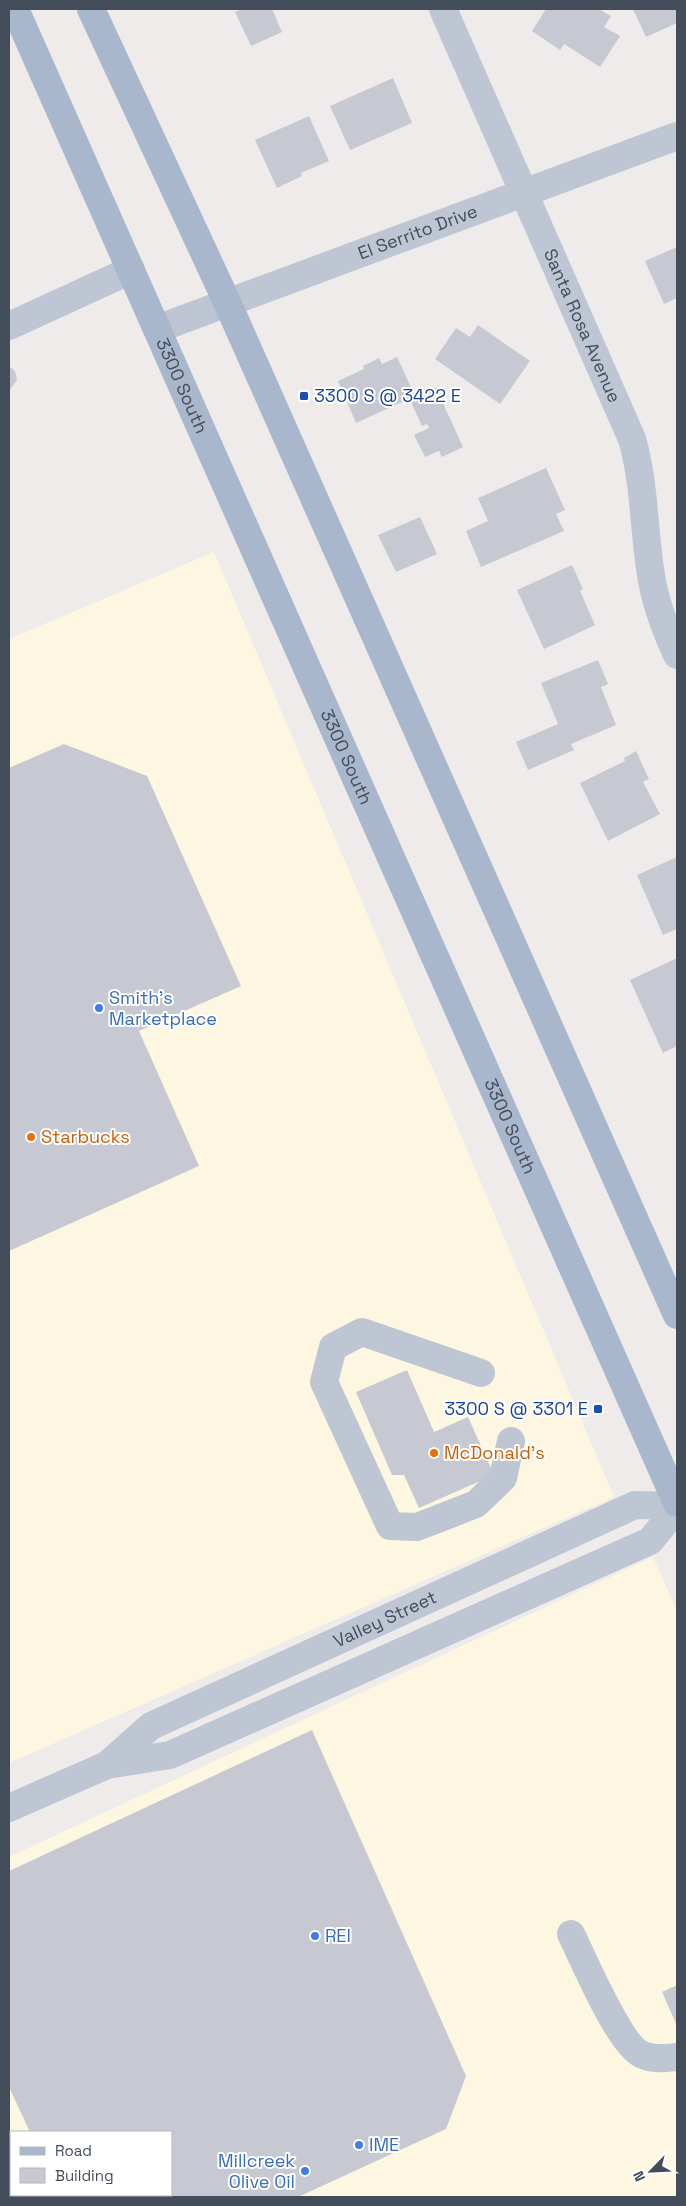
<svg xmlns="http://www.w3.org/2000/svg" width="686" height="2206" font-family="'Space Grotesk',sans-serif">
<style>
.commercial{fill:#fdf7e1;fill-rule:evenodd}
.building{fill:#c7c9d2}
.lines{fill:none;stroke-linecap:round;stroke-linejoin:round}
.minor{stroke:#bdc6d2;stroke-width:28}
.major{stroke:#a9b7cd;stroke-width:28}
.transit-dot{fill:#1a4fb4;stroke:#fff;stroke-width:2}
.shop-dot{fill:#3f7fe0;stroke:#fff;stroke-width:2}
.food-dot{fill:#e8710a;stroke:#fff;stroke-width:2}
.labels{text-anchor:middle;stroke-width:4;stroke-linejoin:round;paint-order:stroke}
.street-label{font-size:18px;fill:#434d5a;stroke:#fff}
.transit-label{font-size:18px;fill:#164399;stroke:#fff;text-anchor:start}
.shop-label{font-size:18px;fill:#366cbe;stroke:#fff;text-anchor:start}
.food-label{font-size:18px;fill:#c56008;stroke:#fff;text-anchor:start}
</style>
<rect width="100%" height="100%" fill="#efebeb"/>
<g class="commercial">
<polygon points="214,552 614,1497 9,1763 9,639"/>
<path d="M653 1557 677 1611V2197H9V1857ZM11 2132H171V2195H11Z"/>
</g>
<g class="building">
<polygon points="242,9 272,9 282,32 251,46 235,12"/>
<polygon points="546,9 599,9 611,16 604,27 620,36 600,67 564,44 560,50 532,31"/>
<polygon points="633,9 677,9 677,23 646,37"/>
<polygon points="393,78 412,123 350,150 330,106"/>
<polygon points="309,116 329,161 301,173 302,176 277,188 255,140"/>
<polygon points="677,247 677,298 664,304 645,261"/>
<polygon points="478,325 530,361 500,404 435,359 456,328 470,337"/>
<polygon points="397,357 415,396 356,423 338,381 364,369 363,366 379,358 382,364"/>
<polygon points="9,366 15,371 17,380 9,391"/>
<polygon points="436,388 463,447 442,457 439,451 425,457 414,435 429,428 427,424 422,426 410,400"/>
<polygon points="546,468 565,510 556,514 564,531 481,567 466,531 488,521 478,498"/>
<polygon points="420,517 437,554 396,572 378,535"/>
<polygon points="572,565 583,589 580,591 595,625 544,649 517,590"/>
<polygon points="598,660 608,684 601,687 616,725 571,744 574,750 528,770 516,742 558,724 541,683"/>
<polygon points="64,744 147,776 241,986 139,1031 199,1166 9,1251 9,768"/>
<polygon points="636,751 649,779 643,782 660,814 608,841 580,783 625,761 624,758"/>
<polygon points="677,857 677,929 663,935 637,875"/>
<polygon points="677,958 677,1046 663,1053 630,980"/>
<polygon points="407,1370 434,1432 468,1417 494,1475 419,1508 404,1475 392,1475 356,1392"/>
<polygon points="312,1730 466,2076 446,2129 298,2197 55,2197 56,2195 171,2195 171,2132 30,2132 9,2087 9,1871"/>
<polygon points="677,1985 677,2026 662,1992"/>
</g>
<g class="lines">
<g class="minor">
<path id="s1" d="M443 9 632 439C646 487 643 537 653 586 658 610 667 633 677 655"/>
<polyline points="9,326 131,270"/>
<path id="s2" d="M157 329 677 136"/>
<polyline points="481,1373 362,1332 333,1347 324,1382 390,1526 417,1527 476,1504 503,1478 511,1441"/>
<path id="s3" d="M107 1765 151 1726 635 1505 677 1506"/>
<polyline points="9,1808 107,1765 170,1755 650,1541 677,1508"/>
<path d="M571 1934C583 1958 620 2047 643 2055 654 2060 666 2058 677 2057"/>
</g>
<g class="major">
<path id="s4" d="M15 9 677 1503"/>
<polyline points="91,9 227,302 677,1315"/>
</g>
</g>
<g class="transit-dot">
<rect x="299" y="391" width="10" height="10" rx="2.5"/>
<rect x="593" y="1404" width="10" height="10" rx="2.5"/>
</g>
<g class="shop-dot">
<circle cx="99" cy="1008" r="5"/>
<circle cx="315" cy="1936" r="5"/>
<circle cx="359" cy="2145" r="5"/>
<circle cx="305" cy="2171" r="5"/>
</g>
<g class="food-dot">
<circle cx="31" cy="1137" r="5"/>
<circle cx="434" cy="1453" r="5"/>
</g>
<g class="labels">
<g class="street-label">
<text dy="6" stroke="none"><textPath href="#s2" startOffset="278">El Serrito Drive</textPath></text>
<text dy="6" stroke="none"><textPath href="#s1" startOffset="346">Santa Rosa Avenue</textPath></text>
<text dy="6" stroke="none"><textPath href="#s4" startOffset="412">3300 South</textPath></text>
<text dy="6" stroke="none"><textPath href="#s4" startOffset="818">3300 South</textPath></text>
<text dy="6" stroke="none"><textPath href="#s4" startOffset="1222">3300 South</textPath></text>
<text dy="6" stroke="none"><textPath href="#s3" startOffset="316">Valley Street</textPath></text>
</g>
<g class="transit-label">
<text x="314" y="402">3300 S @ 3422 E</text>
<text x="588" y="1415" text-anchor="end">3300 S @ 3301 E</text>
</g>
<g class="shop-label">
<text x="109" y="1004">Smith's<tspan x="109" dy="21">Marketplace</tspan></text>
<text x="325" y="1942">REI</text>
<text x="369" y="2151">IME</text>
<text x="295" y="2167" text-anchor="end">Millcreek<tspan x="295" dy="21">Olive Oil</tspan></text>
</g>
<g class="food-label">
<text x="41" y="1143">Starbucks</text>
<text x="444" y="1459">McDonald's</text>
</g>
</g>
<rect width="686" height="2206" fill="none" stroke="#434d5a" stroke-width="20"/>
<rect x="10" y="2131" width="162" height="65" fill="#ffffff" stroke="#b4b8bd"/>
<rect x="20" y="2147" width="25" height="8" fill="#a9b7cd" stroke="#b4b8bd"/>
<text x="55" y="2156" font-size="15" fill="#434d5a">Road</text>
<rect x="20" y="2168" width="25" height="15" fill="#c7c9d2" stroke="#b4b8bd"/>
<text x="55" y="2181" font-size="15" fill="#434d5a">Building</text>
<g transform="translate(651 2171) rotate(246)" stroke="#ffffff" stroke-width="4" paint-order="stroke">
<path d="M0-4L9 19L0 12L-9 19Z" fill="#434d5a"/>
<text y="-8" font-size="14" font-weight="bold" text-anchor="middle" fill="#434d5a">N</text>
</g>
</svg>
